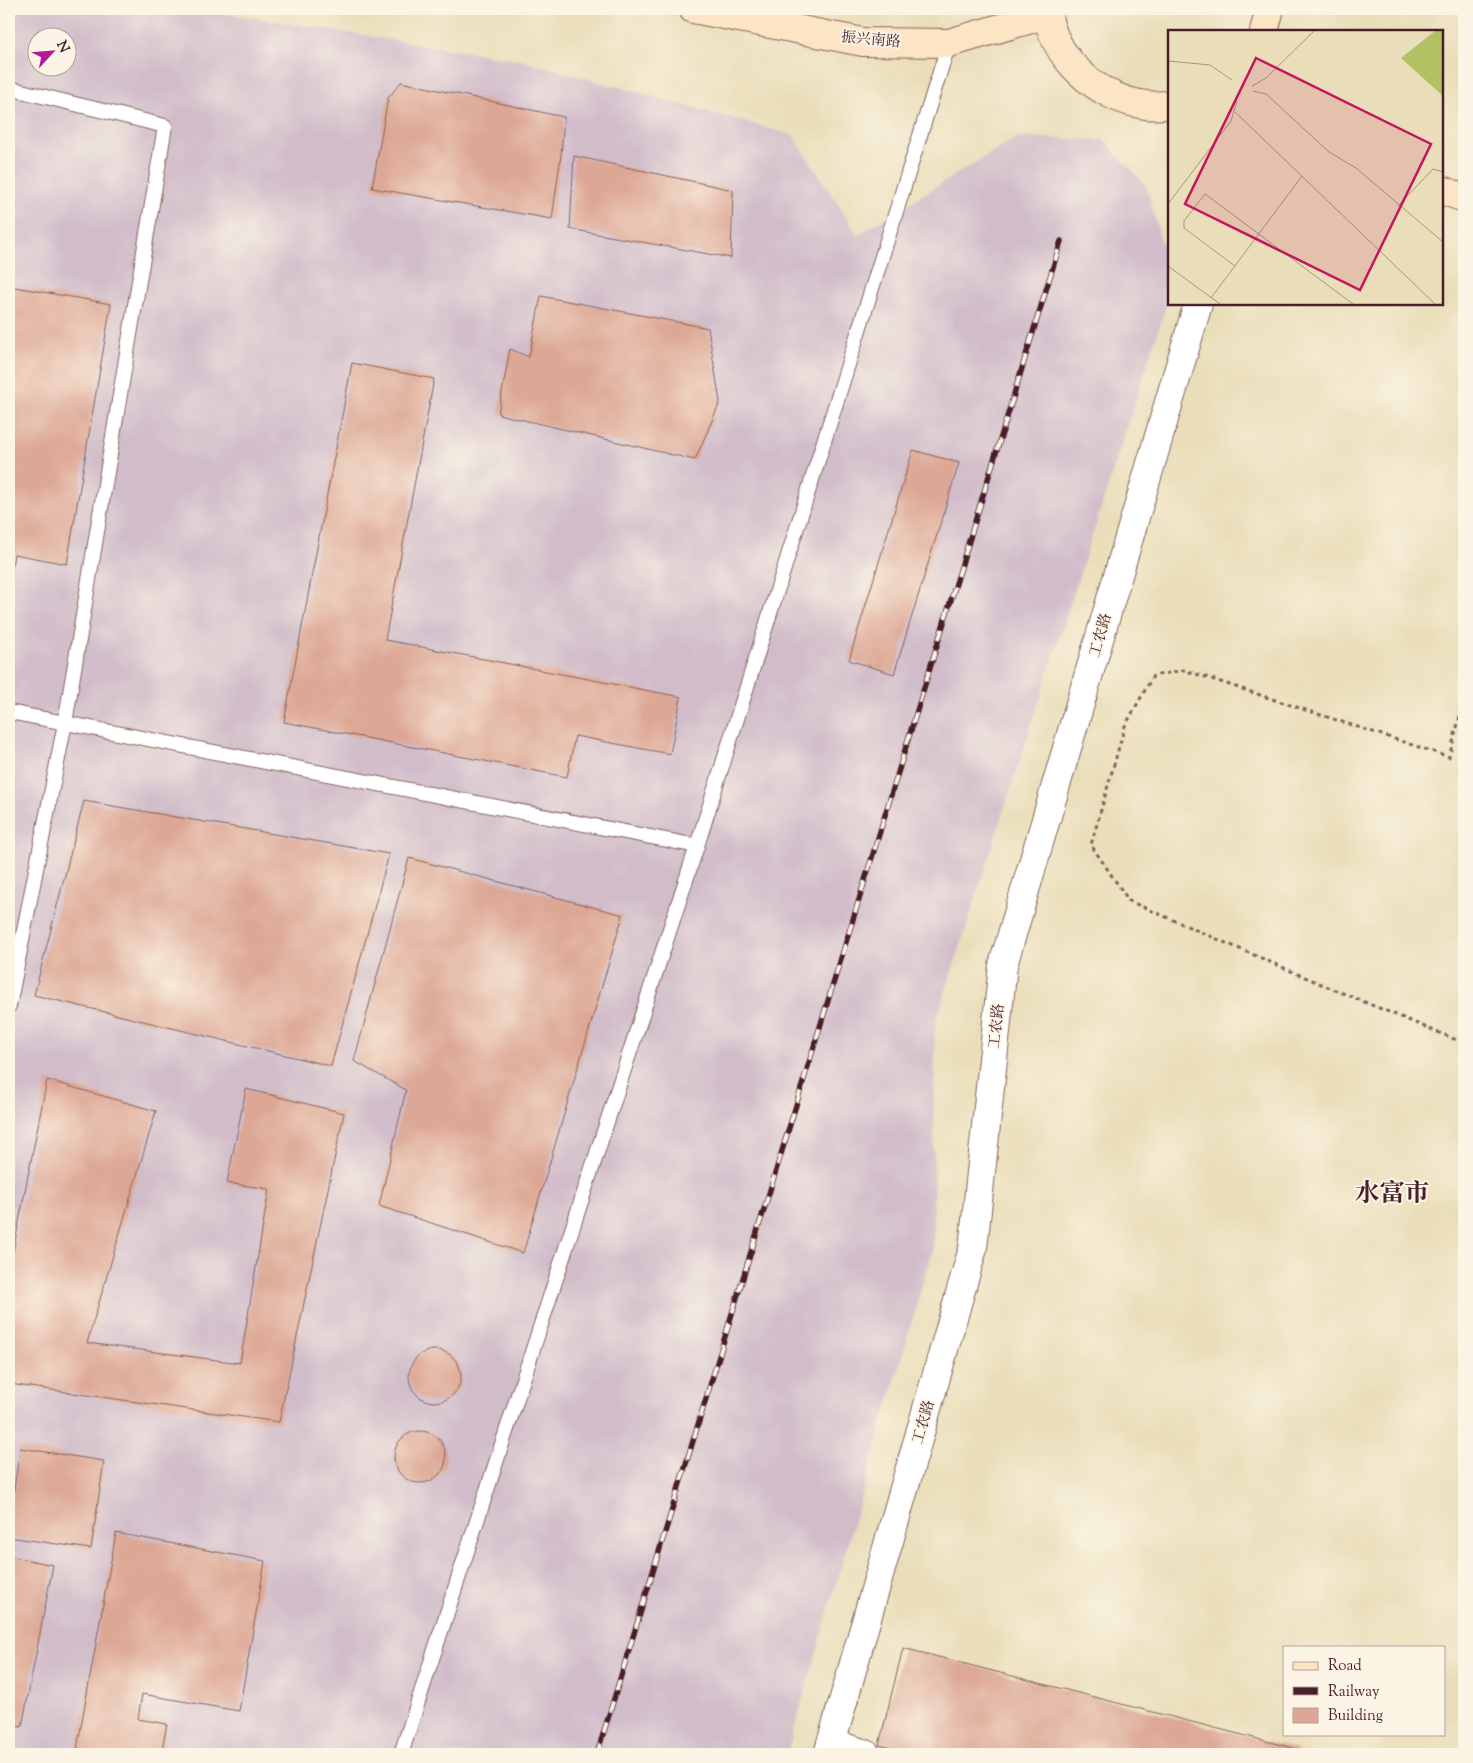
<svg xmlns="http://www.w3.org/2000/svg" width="1473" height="1763" font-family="'Sorts Mill Goudy','Noto Serif SC',serif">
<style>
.industrial{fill:#d1bdca;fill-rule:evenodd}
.building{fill:#dda795}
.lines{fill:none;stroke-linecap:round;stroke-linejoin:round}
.lane-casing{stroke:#82625d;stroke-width:16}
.street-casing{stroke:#82625d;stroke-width:30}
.secondary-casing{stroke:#82625d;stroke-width:30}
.path{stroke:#82625d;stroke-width:3;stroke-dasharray:4 4;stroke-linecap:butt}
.lane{stroke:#fff;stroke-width:14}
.street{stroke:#fff;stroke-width:28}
.secondary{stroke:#fce5c4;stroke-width:28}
.rail-casing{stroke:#4a1f2b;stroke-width:5.5}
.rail{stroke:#fcf5e5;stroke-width:4;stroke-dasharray:11;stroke-linecap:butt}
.labels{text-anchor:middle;stroke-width:4;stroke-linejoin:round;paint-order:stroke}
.street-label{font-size:15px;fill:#4a1f2b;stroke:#fcf5e5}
.town-label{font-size:25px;font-weight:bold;fill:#4a1f2b;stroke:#fcf5e5}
.inset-road{fill:none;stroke:#aa9281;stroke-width:1}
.view{fill:#c2185b;fill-opacity:0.15;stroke:#c2185b;stroke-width:2.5}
.inset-edge{fill:none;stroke:#4a1f2b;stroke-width:2.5}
</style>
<rect width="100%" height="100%" fill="#fcf5e5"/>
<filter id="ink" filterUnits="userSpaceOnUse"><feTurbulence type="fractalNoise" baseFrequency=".02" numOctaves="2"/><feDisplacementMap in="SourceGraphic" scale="10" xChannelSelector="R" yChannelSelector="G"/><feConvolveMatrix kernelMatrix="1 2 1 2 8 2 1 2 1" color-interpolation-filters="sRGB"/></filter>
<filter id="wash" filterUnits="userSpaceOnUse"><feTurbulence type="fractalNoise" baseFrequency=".0096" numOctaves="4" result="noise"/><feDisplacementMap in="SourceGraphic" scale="20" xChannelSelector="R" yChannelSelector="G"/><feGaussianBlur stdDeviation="1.12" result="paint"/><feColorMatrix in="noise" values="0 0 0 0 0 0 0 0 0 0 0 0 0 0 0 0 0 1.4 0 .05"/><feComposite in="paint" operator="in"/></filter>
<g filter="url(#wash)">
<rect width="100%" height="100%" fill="#eadeba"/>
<path class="industrial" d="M9 9H197L520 60 793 135 858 235 1017 137 1104 140 1146 186 1169 268V297L935 1024 933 1248 787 1754H9ZM38 38H68V68H38Z"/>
<g id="blocks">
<g class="building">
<polygon points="401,82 564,117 561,155 552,219 372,188 388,98"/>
<polygon points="574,156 733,190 731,258 570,229"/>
<polygon points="9,286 111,304 67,564 14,554 10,579"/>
<polygon points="541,296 708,328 720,402 695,460 498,414 510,349 529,357"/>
<polygon points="352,363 434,379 385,640 681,697 670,754 575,736 567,777 284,722"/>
<polygon points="913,450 959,463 894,674 849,660"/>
<polygon points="84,801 389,854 331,1066 34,995"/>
<polygon points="409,858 623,915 523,1253 379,1206 406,1090 354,1061"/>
<polygon points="47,1080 156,1111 87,1343 240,1363 269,1189 227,1183 246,1089 344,1113 279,1422 9,1384 9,1272"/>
<circle cx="435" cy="1376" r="26"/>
<circle cx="420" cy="1457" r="26"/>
<polygon points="20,1448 104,1461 91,1549 9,1537 9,1524"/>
<polygon points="116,1533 265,1561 239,1711 142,1694 138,1719 167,1724 161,1754 76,1754"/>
<polygon points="9,1556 53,1565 22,1727 9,1725"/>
<polygon points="903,1648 1297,1749 1296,1754 915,1754 879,1745"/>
</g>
</g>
</g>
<g filter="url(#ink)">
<use href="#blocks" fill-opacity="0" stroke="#82625d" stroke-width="1"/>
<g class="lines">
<defs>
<g id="lane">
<polyline points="9,88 165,126 65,723 9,1006"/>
<polyline points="9,712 697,846"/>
<polyline points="401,1754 697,846 949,43"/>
</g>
<g id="street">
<polyline points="831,1743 866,1754"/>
<polyline points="828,1754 973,1248 1003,965 1198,304"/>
</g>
<g id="secondary">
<polyline points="693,9 863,42 949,43 1048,14"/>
<path d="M1047 9C1052 58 1098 99 1146 105 1153 106 1162 105 1169 105"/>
<polyline points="1264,31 1270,9"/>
<polyline points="1442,190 1464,198"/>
</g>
</defs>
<use href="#lane" class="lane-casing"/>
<use href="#street" class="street-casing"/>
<use href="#secondary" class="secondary-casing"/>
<polyline class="path" points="1464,701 1449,757 1184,670 1153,676 1125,726 1091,845 1129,901 1328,987 1464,1043"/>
<use href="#lane" class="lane"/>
<use href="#street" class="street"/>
<use href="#secondary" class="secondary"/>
<defs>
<polyline id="rail" points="597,1754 1061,241"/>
</defs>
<use href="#rail" class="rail-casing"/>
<use href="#rail" class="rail"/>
</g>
</g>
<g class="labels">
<g class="street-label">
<text transform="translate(871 39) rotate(5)" y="5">振兴南路</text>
<text transform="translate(1100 635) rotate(-74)" y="5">工农路</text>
<text transform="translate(996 1026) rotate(-84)" y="5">工农路</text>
<text transform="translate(923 1422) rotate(-74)" y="5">工农路</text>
</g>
<g class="town-label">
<text x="1392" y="1201">水富市</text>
</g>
</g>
<g transform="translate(1168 30)">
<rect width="275" height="275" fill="#eadeba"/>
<path d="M267 1H275V66L233 28Z" fill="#b2c164"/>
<path class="inset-road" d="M0 31 42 35 64 50M84 56 98 48 146 1M85 61 98 64 161 122 188 138 275 212M67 82 267 274M0 174 63 91 69 71M230 176 265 139 275 142M0 236 52 274M67 236 16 198V191L37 164 185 274M43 268 134 146"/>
<path class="view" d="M88 28 263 114 192 260 17 174Z"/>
<rect width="275" height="275" class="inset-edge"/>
</g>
<rect width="1473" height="1763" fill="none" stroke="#fcf5e5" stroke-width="30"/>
<rect x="1283" y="1646" width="162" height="90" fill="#fcf5e5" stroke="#b59f9b"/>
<rect x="1293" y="1662" width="25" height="8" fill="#fce5c4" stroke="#b59f9b"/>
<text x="1328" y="1670" font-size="15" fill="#4a1f2b">Road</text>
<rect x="1293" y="1687" width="25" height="8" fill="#4a1f2b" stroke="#b59f9b"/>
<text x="1328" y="1696" font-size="15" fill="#4a1f2b">Railway</text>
<rect x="1293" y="1708" width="25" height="15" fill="#dda795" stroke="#b59f9b"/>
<text x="1328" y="1720" font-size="15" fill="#4a1f2b">Building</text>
<g transform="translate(52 52) rotate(64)"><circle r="24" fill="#fcf5e5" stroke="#b59f9b"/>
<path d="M0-4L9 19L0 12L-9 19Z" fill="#b5179e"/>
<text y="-8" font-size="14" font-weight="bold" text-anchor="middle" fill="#4a1f2b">N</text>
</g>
</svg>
